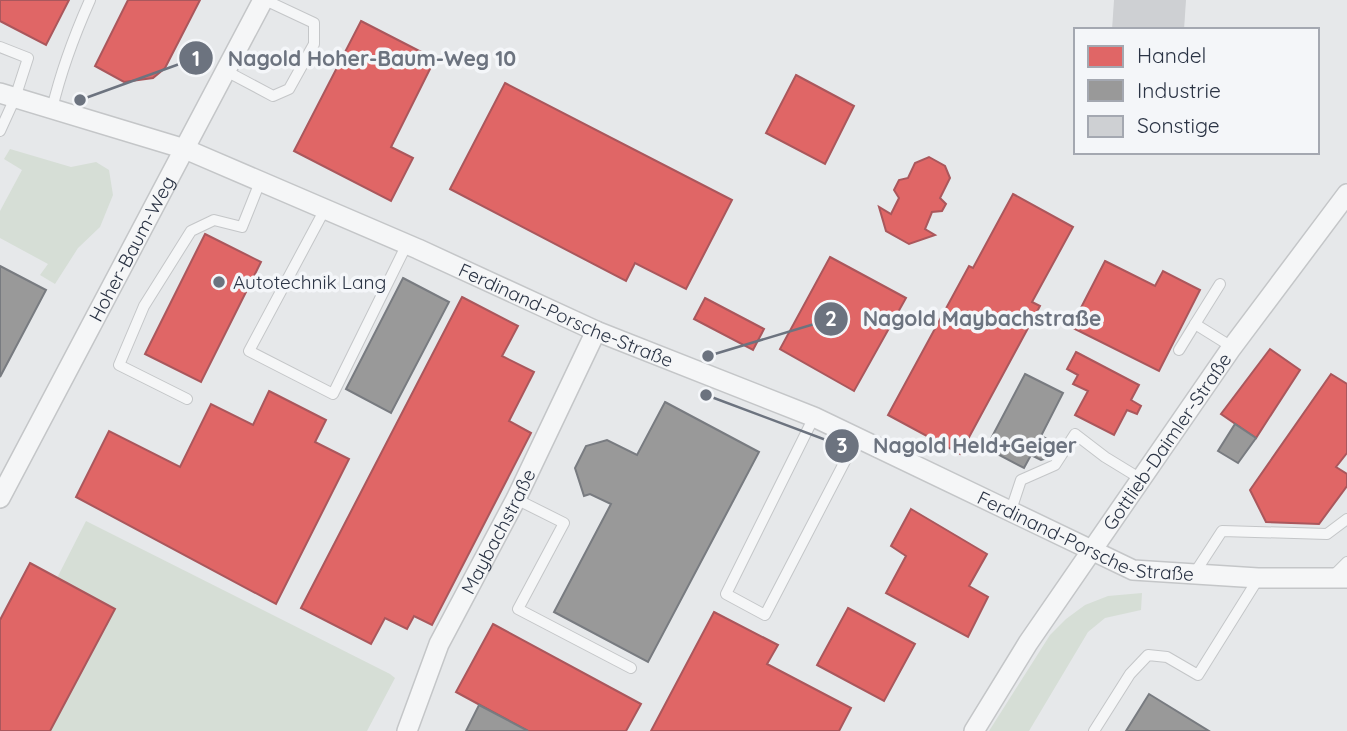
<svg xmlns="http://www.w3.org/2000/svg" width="1347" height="731" font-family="Quicksand,sans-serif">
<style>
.green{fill:#d6ded6}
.shops{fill:#e06666;stroke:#aa575c;stroke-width:2}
.industry{fill:#999;stroke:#787b80;stroke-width:2}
.building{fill:#ced0d3}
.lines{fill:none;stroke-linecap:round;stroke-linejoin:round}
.lane-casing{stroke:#c4c6c8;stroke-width:12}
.street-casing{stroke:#c4c6c8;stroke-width:22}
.lane{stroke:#f5f6f7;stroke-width:10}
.street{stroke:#f5f6f7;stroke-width:19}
.poi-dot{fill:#6c737f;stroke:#f4f6f9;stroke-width:2.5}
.labels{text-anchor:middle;stroke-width:7;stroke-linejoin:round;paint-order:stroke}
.street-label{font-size:19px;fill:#2b3445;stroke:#f4f6f9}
.poi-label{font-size:19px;fill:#2b3445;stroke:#f4f6f9;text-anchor:start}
.leader{fill:none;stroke:#6c737f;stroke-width:2.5}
.callout-dot{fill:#6c737f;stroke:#f4f6f9;stroke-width:2.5}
.mark-label{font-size:21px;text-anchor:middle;font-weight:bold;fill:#fff}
.callout-label{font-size:21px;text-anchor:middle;font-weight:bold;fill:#6c737f;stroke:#f4f6f9;stroke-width:7;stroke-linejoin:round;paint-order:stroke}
</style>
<rect width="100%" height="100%" fill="#e6e8ea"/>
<g class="green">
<polygon points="10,149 71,167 96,162 109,170 113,195 100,227 78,248 55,284 40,275 48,264 0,238 0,211 22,170 4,159"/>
<polygon points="86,521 390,674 395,678 367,731 50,731 115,609 57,578"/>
<polygon points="1142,593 1141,610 1105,618 1088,632 1029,731 989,731 1050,635 1066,619 1085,605 1108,596"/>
</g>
<g class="shops">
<polygon points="0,0 69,0 46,45 0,21"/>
<polygon points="128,0 200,0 165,68 153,78 124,82 95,66"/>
<polygon points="361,21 435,59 391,147 413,158 391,201 294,151"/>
<polygon points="796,75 854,106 825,164 766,133"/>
<polygon points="505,83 732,200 686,289 635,263 626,281 450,189"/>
<polygon points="929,157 945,166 950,178 940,198 946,204 942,211 932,212 925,229 935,235 909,244 886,231 879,207 891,214 899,198 894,190 899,180 908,178 915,163"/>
<polygon points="1013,194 1073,227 1032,302 1040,306 960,454 888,415 969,266 973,268"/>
<polygon points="205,234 261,262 201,382 145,354"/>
<polygon points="830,257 906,298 854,391 780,349"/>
<polygon points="1105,261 1155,286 1163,271 1200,290 1159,371 1071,327"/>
<polygon points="462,297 518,326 502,356 534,372 509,421 531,433 432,625 414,616 407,629 385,618 371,644 301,608"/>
<polygon points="705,298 764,329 753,350 694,319"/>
<polygon points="1270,349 1300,370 1256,438 1221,414"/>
<polygon points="1076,352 1139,385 1131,400 1141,406 1137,414 1127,410 1114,435 1075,415 1088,391 1073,384 1078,375 1067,369"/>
<polygon points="1331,374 1347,384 1347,453 1336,467 1347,474 1347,486 1319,524 1266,522 1250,490"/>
<polygon points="269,391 326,420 315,442 349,459 276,604 76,497 109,431 180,467 211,404 253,425"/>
<polygon points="911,509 987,554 969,586 988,597 968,637 886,593 906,556 891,546"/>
<polygon points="30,563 115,609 50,731 0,731 0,620"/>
<polygon points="848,608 915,644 884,701 817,665"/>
<polygon points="714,612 778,645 767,664 851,708 839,731 651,731"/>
<polygon points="493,624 641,704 626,731 528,731 456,692"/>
</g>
<g class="industry">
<polygon points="0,266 46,290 0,377"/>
<polygon points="403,278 449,302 391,413 346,389"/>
<polygon points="1025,374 1063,393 1041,436 1057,444 1051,457 1041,460 1031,455 1024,468 986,448"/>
<polygon points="665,402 759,452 648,662 554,612 611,504 590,494 584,496 575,468 586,446 607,440 637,455"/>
<polygon points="1235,424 1256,438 1238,463 1218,451"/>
<polygon points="1149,694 1209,731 1126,731"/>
<polygon points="479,705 528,731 466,731"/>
</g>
<polygon class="building" points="1114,0 1186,0 1184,30 1112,30"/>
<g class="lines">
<defs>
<g id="lane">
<polyline points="0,47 28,58 15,98 0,131"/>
<polyline points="226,71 273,96 289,89 314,44 314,23 265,0"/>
<path d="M52 109C61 71 74 36 90 0"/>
<polyline points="325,209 249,351 333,394 407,244"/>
<polyline points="1220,284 1195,324 1232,347"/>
<polyline points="1179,350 1195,324"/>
<polyline points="187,399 119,365 144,306 191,231 214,220 242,227 260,182"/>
<polyline points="814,417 726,594 765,615 857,438"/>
<polyline points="516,499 564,523 518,609 631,668"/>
<polyline points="1011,510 1021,480 1055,465 1075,434 1105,457 1141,479"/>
<polyline points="1194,574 1222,531 1327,534 1347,519"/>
<polyline points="1332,577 1347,562"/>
<polyline points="1094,731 1130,674 1148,655 1167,657 1198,675 1258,579"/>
</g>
<g id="street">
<path id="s1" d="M0 93 185 149 418 249 596 331 814 417 1133 570 1258 578H1347"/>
<path id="s2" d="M0 498 263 0"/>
<path id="s3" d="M407 731 439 644 516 499 596 331"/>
<path id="s4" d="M974 731 1028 643 1230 350 1347 194"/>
</g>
</defs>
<use href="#lane" class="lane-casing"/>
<use href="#street" class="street-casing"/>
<use href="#lane" class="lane"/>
<use href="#street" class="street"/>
</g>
<circle class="poi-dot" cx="219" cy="282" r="7"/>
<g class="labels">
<g class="street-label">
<text dy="7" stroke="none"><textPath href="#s2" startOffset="282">Hoher-Baum-Weg</textPath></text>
<text dy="7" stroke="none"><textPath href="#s1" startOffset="609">Ferdinand-Porsche-Straße</textPath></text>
<text dy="7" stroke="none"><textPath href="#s4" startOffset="348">Gottlieb-Daimler-Straße</textPath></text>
<text dy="7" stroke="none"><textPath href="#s3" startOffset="220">Maybachstraße</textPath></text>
<text dy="7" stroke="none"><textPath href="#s1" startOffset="1176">Ferdinand-Porsche-Straße</textPath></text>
</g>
<g class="poi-label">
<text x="233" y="289">Autotechnik Lang</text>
</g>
</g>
<path class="leader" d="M80 100L196 58M708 356L831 319M706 395L842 446"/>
<g class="callout-dot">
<circle cx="80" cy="100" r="7"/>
<circle cx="708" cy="356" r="7"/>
<circle cx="706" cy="395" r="7"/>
<circle cx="196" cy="58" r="18"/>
<circle cx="831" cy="319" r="18"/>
<circle cx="842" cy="446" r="18"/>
</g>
<g class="mark-label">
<text x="196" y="66">1</text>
<text x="831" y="326">2</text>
<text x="842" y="453">3</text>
</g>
<g class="callout-label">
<text x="372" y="66">Nagold Hoher-Baum-Weg 10</text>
<text x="982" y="326">Nagold Maybachstraße</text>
<text x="975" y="453">Nagold Held+Geiger</text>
</g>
<rect x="1074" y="28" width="245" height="126" fill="#f4f6f9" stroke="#a4a8b1" stroke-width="2"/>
<rect x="1088" y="46" width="35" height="21" fill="#e06666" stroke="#a4a8b1" stroke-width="2"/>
<text x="1137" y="63" font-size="21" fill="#2b3445">Handel</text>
<rect x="1088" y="80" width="35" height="21" fill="#999999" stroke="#a4a8b1" stroke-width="2"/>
<text x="1137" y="98" font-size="21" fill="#2b3445">Industrie</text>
<rect x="1088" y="116" width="35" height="21" fill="#ced0d3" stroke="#a4a8b1" stroke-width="2"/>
<text x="1137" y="133" font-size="21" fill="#2b3445">Sonstige</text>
</svg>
